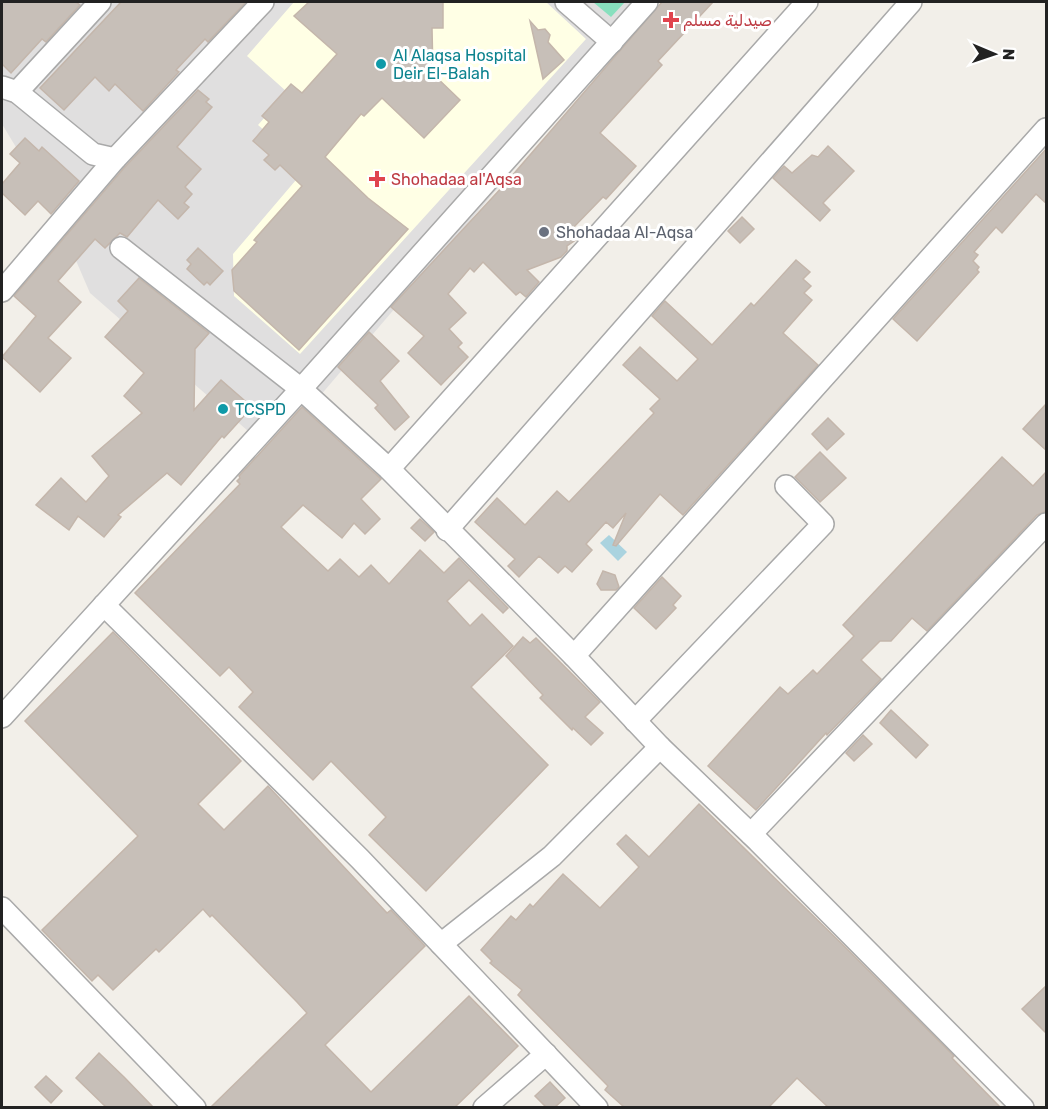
<svg xmlns="http://www.w3.org/2000/svg" width="1048" height="1109" font-family="Rubik,'Noto Naskh Arabic',sans-serif">
<style>
.residential{fill:#e0dfdf}
.education{fill:#ffffe5}
.pitch{fill:#88e0be}
.water{fill:#aad3df}
.building{fill:#c7bfb8;stroke:#c4b6ab;stroke-width:1.5}
.lines{fill:none;stroke-linecap:round;stroke-linejoin:round}
.minor-casing{stroke:#a9a9a9;stroke-width:24}
.minor{stroke:#fff;stroke-width:21}
.health-dot{fill:#e0444e;stroke:#fff;stroke-width:2}
.culture-dot{fill:#0f9aa8;stroke:#fff;stroke-width:2}
.worship-dot{fill:#6b7280;stroke:#fff;stroke-width:2}
.labels{text-anchor:middle;stroke-width:6;stroke-linejoin:round;paint-order:stroke}
.health-label{font-size:16px;fill:#be3a42;stroke:#fff;text-anchor:start}
.culture-label{font-size:16px;fill:#0d838f;stroke:#fff;text-anchor:start}
.worship-label{font-size:16px;fill:#5b616d;stroke:#fff;text-anchor:start}
</style>
<rect width="100%" height="100%" fill="#f2efe9"/>
<polygon class="residential" points="2,2 657,2 272,452 90,293 55,212 2,124"/>
<polygon class="education" points="294,2 546,2 586,39 300,354 234,296 233,254 307,167 258,125 287,92 247,56"/>
<polygon class="pitch" points="593,2 625,2 611,17"/>
<polygon class="water" points="609,535 627,552 618,561 600,543"/>
<g class="building">
<polygon points="2,2 76,2 80,5 46,42 42,39 11,73 2,64"/>
<polygon points="121,2 246,2 208,42 205,39 176,70 179,72 143,111 115,84 109,91 95,77 64,110 40,88"/>
<polygon points="309,2 443,2 443,28 432,28 433,74 460,100 424,138 382,98 364,116 361,114 325,157 368,198 408,229 299,350 234,291 232,270 257,242 254,240 302,186 280,165 275,170 264,160 269,155 253,141 269,122 262,116 291,84 302,93 337,54 294,16"/>
<polygon points="662,2 713,2 658,61 662,65 600,133 636,166 606,199 603,197 571,230 577,239 567,246 567,251 561,257 527,270 539,282 526,297 520,292 516,295 483,262 474,272 470,268 448,294 466,313 449,329 462,343 458,347 468,357 441,385 408,353 424,336 391,307 505,184"/>
<polygon points="530,21 538,30 545,29 550,35 548,42 564,60 543,79"/>
<polygon points="198,90 209,99 206,102 212,107 177,147 201,169 185,187 192,194 184,203 189,207 178,219 158,200 127,237 120,233 105,248 95,239 58,281 81,302 48,338 71,358 40,392 2,357 36,316 14,296 124,168"/>
<polygon points="25,138 39,151 42,147 79,181 51,214 38,201 25,215 2,193 2,184 20,163 10,154"/>
<polygon points="828,146 854,171 823,203 830,210 820,221 773,178 784,166 792,173 812,155 818,157"/>
<polygon points="1047,148 1047,204 1036,194 1002,233 996,227 974,252 978,255 973,261 979,267 977,270 979,272 917,341 893,319"/>
<polygon points="742,217 754,229 740,243 728,231"/>
<polygon points="198,248 223,271 210,285 207,282 204,285 187,269 191,264 187,260"/>
<polygon points="796,260 810,272 803,279 811,286 804,293 812,300 783,333 818,365 683,515 660,494 616,546 613,545 626,513 613,528 606,522 586,544 592,550 572,572 565,566 558,573 539,556 519,577 508,566 515,559 475,522 497,498 525,525 557,491 569,502 654,413 650,409 660,399 623,365 640,347 677,381 698,359 652,316 665,301 712,345 751,303 754,306"/>
<polygon points="139,278 209,333 195,349 194,410 221,380 252,407 224,438 222,436 181,485 167,473 118,515 121,517 104,537 78,516 69,530 36,505 61,478 86,502 109,476 92,456 142,413 124,396 144,373 105,337 128,311 118,301"/>
<polygon points="369,332 399,361 380,381 409,417 395,430 375,408 378,405 338,367"/>
<polygon points="1047,403 1047,451 1023,429"/>
<polygon points="302,407 381,479 361,499 380,519 365,534 354,523 342,538 303,505 281,527 328,571 340,559 359,577 371,565 389,584 420,550 444,573 459,558 508,608 503,613 469,580 447,601 470,626 482,614 513,646 471,687 548,765 426,891 369,835 386,817 331,761 313,780 239,707 253,692 229,667 220,676 135,593 240,484 237,481 240,478 239,476"/>
<polygon points="828,418 844,434 827,450 812,434"/>
<polygon points="820,452 846,478 820,502 795,477"/>
<polygon points="1002,457 1033,486 1047,471 1047,511 1037,515 927,631 912,618 891,641 880,641 861,660 881,679 827,735 826,733 756,810 708,766 780,687 788,694 813,670 817,674 854,636 843,625"/>
<polygon points="420,519 434,532 425,541 411,528"/>
<polygon points="603,571 615,575 619,587 616,590 601,590 597,584"/>
<polygon points="662,577 681,596 673,605 676,608 656,629 634,608"/>
<polygon points="113,632 241,761 198,804 224,830 268,786 387,913 391,910 425,946 325,1045 371,1092 469,996 518,1046 455,1107 211,1107 307,1013 297,1002 212,915 210,917 203,909 159,952 156,949 113,990 98,975 92,981 42,930 138,836 25,721"/>
<polygon points="523,637 530,643 536,638 600,702 585,717 603,733 591,745 573,728 572,730 540,698 543,695 506,656"/>
<polygon points="891,710 928,745 916,758 880,723"/>
<polygon points="863,735 872,744 854,761 846,753"/>
<polygon points="699,804 842,944 954,1056 952,1058 1000,1107 828,1107 797,1078 769,1107 624,1107 605,1090 608,1086 518,995 522,990 490,963 492,961 481,950 511,916 516,920 530,904 533,907 563,874 600,908 639,867 617,844 626,835 649,857"/>
<polygon points="1047,985 1047,1034 1022,1009"/>
<polygon points="99,1053 124,1077 153,1107 106,1107 76,1078"/>
<polygon points="46,1076 62,1091 51,1103 35,1087"/>
<polygon points="550,1082 565,1098 555,1107 546,1107 535,1096"/>
</g>
<g class="lines">
<defs>
<g id="minor">
<polyline points="566,2 612,42"/>
<polyline points="2,87 17,92 93,154 115,159"/>
<polyline points="17,92 100,2"/>
<polyline points="121,248 301,389 389,469 574,656 660,747 758,841 1023,1108"/>
<polyline points="2,291 115,159 263,2"/>
<polyline points="389,469 807,2"/>
<polyline points="447,530 911,2"/>
<polyline points="104,605 360,859 597,1108"/>
<polyline points="574,656 1046,129"/>
<polyline points="2,717 301,389 647,2"/>
<polyline points="635,721 823,524 786,486"/>
<polyline points="751,834 1046,524"/>
<polyline points="2,908 195,1108"/>
<polyline points="441,944 552,856 660,747"/>
<polyline points="484,1108 546,1054"/>
</g>
</defs>
<use href="#minor" class="minor-casing"/>
<use href="#minor" class="minor"/>
</g>
<g class="health-dot">
<path d="M668 11h6v6h6v6h-6v6h-6v-6h-6v-6h6z"/>
<path d="M374 170h6v6h6v6h-6v6h-6v-6h-6v-6h6z"/>
</g>
<g class="culture-dot">
<circle cx="381" cy="64" r="6"/>
<circle cx="223" cy="409" r="6"/>
</g>
<circle class="worship-dot" cx="544" cy="232" r="6"/>
<g class="labels">
<g class="health-label">
<text x="683" y="26">صيدلية مسلم</text>
<text x="391" y="185">Shohadaa al'Aqsa</text>
</g>
<g class="culture-label">
<text x="393" y="61">Al Alaqsa Hospital<tspan x="393" dy="18">Deir El-Balah</tspan></text>
<text x="235" y="415">TCSPD</text>
</g>
<g class="worship-label">
<text x="556" y="238">Shohadaa Al-Aqsa</text>
</g>
</g>
<rect width="1048" height="1109" fill="none" stroke="#222222" stroke-width="6"/>
<g transform="translate(994 54) rotate(92)" stroke="#ffffff" stroke-width="4.5" paint-order="stroke">
<path d="M0-4.5L10 22L0 15L-10 22Z" fill="#222222"/>
<text y="-9" font-size="16" font-weight="bold" text-anchor="middle" fill="#222222">N</text>
</g>
</svg>
